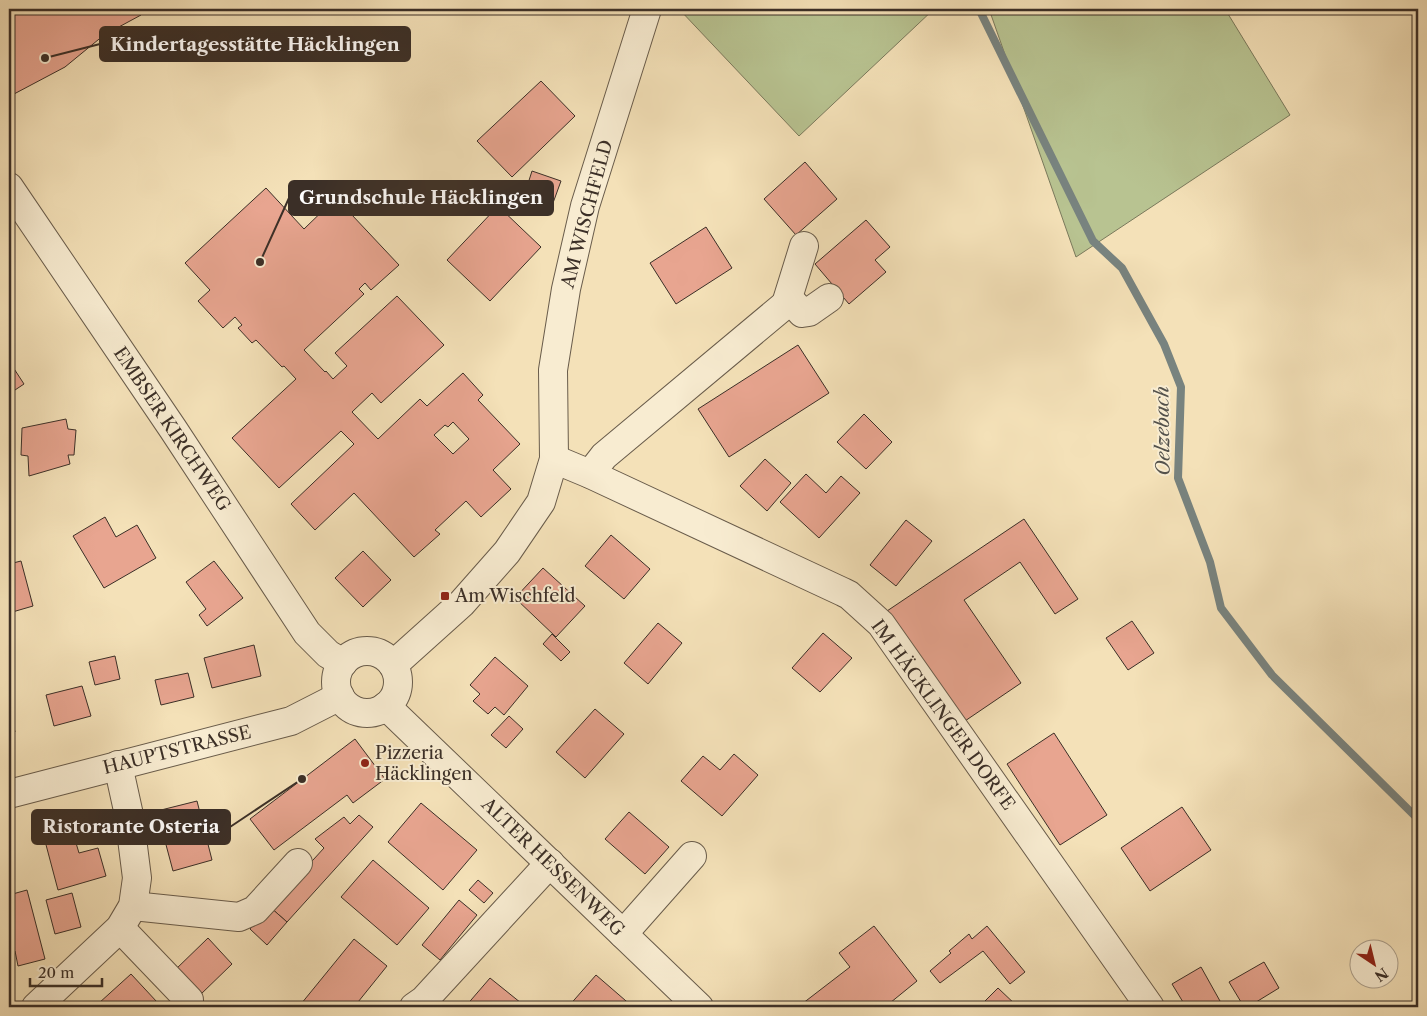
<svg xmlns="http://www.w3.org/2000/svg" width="1427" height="1016" font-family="'Libre Caslon Text',serif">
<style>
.green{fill:#b8c391;stroke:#7a795c}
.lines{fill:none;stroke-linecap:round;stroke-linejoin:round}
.stream{stroke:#78837f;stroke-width:8}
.building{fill:#e8a590;stroke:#3b2f27;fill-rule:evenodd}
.minor-casing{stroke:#695c4b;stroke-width:30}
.minor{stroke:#f8ecd1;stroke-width:28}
.poi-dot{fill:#8f2418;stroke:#f8ecd1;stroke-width:2}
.labels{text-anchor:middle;stroke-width:4;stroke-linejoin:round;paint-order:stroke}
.street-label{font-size:18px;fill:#3b2f27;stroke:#f8ecd1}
.poi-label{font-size:18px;fill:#3b2f27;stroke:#f8ecd1;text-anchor:start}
.water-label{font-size:19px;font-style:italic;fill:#54524c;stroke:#f8ecd1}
.leader{fill:none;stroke:#3b2f27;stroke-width:2}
.callout-dot{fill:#3b2f27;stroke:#f8ecd1;stroke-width:2}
.callout{fill:#3b2f27;stroke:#3b2f27;stroke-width:2}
.callout-label{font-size:19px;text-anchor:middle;font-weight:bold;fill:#fff}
</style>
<rect width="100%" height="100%" fill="#f4e1b8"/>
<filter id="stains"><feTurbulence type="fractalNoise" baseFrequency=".004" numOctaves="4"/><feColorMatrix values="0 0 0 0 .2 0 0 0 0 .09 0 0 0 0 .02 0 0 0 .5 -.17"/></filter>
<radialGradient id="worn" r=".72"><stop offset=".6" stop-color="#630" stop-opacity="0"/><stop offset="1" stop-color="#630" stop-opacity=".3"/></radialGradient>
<g class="green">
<polygon points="679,9 934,9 799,136"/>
<polygon points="989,9 1225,9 1290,115 1076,257"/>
</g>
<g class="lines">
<polyline class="stream" points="979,9 1093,241 1122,268 1164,344 1181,387 1178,478 1210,562 1221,608 1272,675 1418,819"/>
</g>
<g class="building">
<polygon points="16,9 137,9 141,15 104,35 65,67 14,94 9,83 9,14"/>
<polygon points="541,81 575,116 512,177 477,141"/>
<polygon points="805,162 837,199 796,235 764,199"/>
<polygon points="532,171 561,181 553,203 525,193"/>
<path d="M266 188 304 229 336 198 399 265 371 290 365 283 359 289 364 294 304 350 325 372 326 371 333 379 347 366 335 353 397 296 444 345 381 403 372 393 352 412 378 439 420 399 427 406 463 373 483 395 478 400 520 444 493 470 511 489 481 517 466 501 435 530 440 534 414 557 354 493 315 530 291 504 354 444 341 431 279 488 232 438 296 379 284 366 282 367 256 340 252 343 238 328 242 325 235 317 223 328 198 301 210 290 185 263ZM453 422 469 439 453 454 434 435 445 425 448 427Z"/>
<polygon points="498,206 541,247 490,301 447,260"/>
<polygon points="866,220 890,247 875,260 886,272 849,304 815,264"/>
<polygon points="706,227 732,268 676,304 650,263"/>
<polygon points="798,345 829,393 729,457 698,409"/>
<polygon points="9,361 24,384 9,394"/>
<polygon points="864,414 892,442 866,469 837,442"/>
<polygon points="66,419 68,429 76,430 74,455 68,455 70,464 29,476 28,456 21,455 22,428"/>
<polygon points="765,459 791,483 767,511 740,486"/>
<polygon points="806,474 826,493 841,476 860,493 819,538 780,502"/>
<polygon points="105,517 116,537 137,525 156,558 104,588 73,536"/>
<polygon points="1024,519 1078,599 1055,614 1020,562 964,600 1021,683 962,723 887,611"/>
<polygon points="906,520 932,541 896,586 870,565"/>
<polygon points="611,535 650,569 624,599 585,566"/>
<polygon points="363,551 391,580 363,607 335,578"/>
<polygon points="21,561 33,606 9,613 9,564"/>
<polygon points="214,561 243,598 207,626 199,615 206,609 186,582"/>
<polygon points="543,568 585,606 556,637 515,598"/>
<polygon points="1132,621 1154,653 1128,670 1106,638"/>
<polygon points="658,623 682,643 648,684 624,663"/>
<polygon points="823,633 852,658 820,692 792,668"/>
<polygon points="552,634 570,652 561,661 543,644"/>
<polygon points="254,645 261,676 212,688 204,658"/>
<polygon points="115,656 120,679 95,685 89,662"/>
<polygon points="495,657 528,686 504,715 495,707 488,714 473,701 480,694 470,685"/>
<polygon points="188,673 194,697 161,705 155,680"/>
<polygon points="82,686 91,716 54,726 46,695"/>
<polygon points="9,706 15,732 9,734"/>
<polygon points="595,709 624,734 585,778 556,752"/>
<polygon points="509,716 523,729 506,748 491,735"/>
<polygon points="1054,733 1107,815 1060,845 1007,764"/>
<polygon points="355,739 385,779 353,803 347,795 274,850 250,819"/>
<polygon points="734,754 758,775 722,816 681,781 703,756 720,770"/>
<polygon points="197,801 212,860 173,871 157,811"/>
<polygon points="421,803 477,850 443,890 388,842"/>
<polygon points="1182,807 1211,850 1150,891 1121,848"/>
<polygon points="629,812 669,847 645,874 605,839"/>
<polygon points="359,815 373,827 287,922 270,907 324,848 315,839 344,817 350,824"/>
<polygon points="73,833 79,853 98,848 106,876 58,890 45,841"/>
<polygon points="373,860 429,908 397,945 341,897"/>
<polygon points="478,880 493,893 484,903 469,890"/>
<polygon points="27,890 45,959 18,966 15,951 9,953 9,895"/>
<polygon points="72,893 81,927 55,934 46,900"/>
<polygon points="459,900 477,915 440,960 422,945"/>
<polygon points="270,907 287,922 267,945 250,929"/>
<polygon points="874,926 917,981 885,1007 798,1007 850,967 839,953"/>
<polygon points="987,926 1025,972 1010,984 983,951 940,983 930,971 951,953 949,951 969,934 972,939"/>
<polygon points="208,938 232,964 199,996 174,971"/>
<polygon points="354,939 387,966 354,1007 305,1007 301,1004"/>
<polygon points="1264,962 1279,988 1248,1007 1244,1007 1229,982"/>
<polygon points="1201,967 1220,1001 1209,1007 1186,1007 1172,984"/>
<polygon points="131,974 157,1002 152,1007 104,1007 99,1003"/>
<polygon points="596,975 633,1007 568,1007"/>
<polygon points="490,978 526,1007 465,1007"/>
<polygon points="998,988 1018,1007 979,1007"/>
</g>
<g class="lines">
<defs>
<g id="minor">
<polyline points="9,187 173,429 307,633 328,654 343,663"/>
<polyline points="786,304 804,246"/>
<polyline points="554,459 590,474 843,592 849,595 881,624 1150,1007"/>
<polyline points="590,474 604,456 786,304 794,304 802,313 809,312 829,298"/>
<circle cx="367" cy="682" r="31"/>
<polyline points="393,665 462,603 507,552 541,502 554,459 553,370 566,289 585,206 647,9"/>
<polyline points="386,706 699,1007"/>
<polyline points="9,794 291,721 340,696"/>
<polyline points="133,906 239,917 255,910 298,863"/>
<polyline points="120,928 189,1000"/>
<polyline points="623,934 692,856"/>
<polyline points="36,1007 120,928 133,906 137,878 129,815 118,765"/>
<polyline points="414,1007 424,1000 550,863"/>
</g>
</defs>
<use href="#minor" class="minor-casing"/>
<use href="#minor" class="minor"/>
</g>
<g class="poi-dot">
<rect x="440" y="591" width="10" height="10" rx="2.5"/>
<circle cx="365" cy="763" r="5"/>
</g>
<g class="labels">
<g class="street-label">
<text transform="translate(587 214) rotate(-75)" y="6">AM WISCHFELD</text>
<text transform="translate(172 429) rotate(56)" y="6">EMBSER KIRCHWEG</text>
<text transform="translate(943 715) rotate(54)" y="6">IM HÄCKLINGER DORFE</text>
<text transform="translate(177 750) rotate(-14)" y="6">HAUPTSTRASSE</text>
<text transform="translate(553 867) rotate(44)" y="6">ALTER HESSENWEG</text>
</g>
<g class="poi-label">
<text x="455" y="602">Am Wischfeld</text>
<text x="375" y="759">Pizzeria<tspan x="375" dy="21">Häcklingen</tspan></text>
</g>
<g class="water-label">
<text transform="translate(1162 431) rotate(-91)" y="7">Oelzebach</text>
</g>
</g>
<path class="leader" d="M45 58L100 44M260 262L289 198M302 779L230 827"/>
<g class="callout-dot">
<circle cx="45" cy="58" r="5"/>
<circle cx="260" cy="262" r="5"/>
<circle cx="302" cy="779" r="5"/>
</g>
<g class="callout">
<rect x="100" y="27" width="310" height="34" rx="5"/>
<rect x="289" y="181" width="264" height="34" rx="5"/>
<rect x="32" y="810" width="198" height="34" rx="5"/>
</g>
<g class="callout-label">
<text x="255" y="51">Kindertagesstätte Häcklingen</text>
<text x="421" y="204">Grundschule Häcklingen</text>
<text x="131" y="833">Ristorante Osteria</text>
</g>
<rect width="1427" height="1016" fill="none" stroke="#f4e1b8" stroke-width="30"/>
<rect x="10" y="10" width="1407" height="996" fill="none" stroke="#3b2f27" stroke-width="2.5"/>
<rect x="15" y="15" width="1397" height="986" fill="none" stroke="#3b2f27"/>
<g transform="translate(1374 964) rotate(145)"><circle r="24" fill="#f8ecd1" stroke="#aca08d"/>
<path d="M0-4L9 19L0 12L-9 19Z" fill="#8f2418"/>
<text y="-8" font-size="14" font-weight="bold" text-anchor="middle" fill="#3b2f27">N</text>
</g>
<path d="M30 978v8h72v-8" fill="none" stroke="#3b2f27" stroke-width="2.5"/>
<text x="38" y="978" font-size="15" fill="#3b2f27" stroke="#f8ecd1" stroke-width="4" paint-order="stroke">20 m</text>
<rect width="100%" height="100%" filter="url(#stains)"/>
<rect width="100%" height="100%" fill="url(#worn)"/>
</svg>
